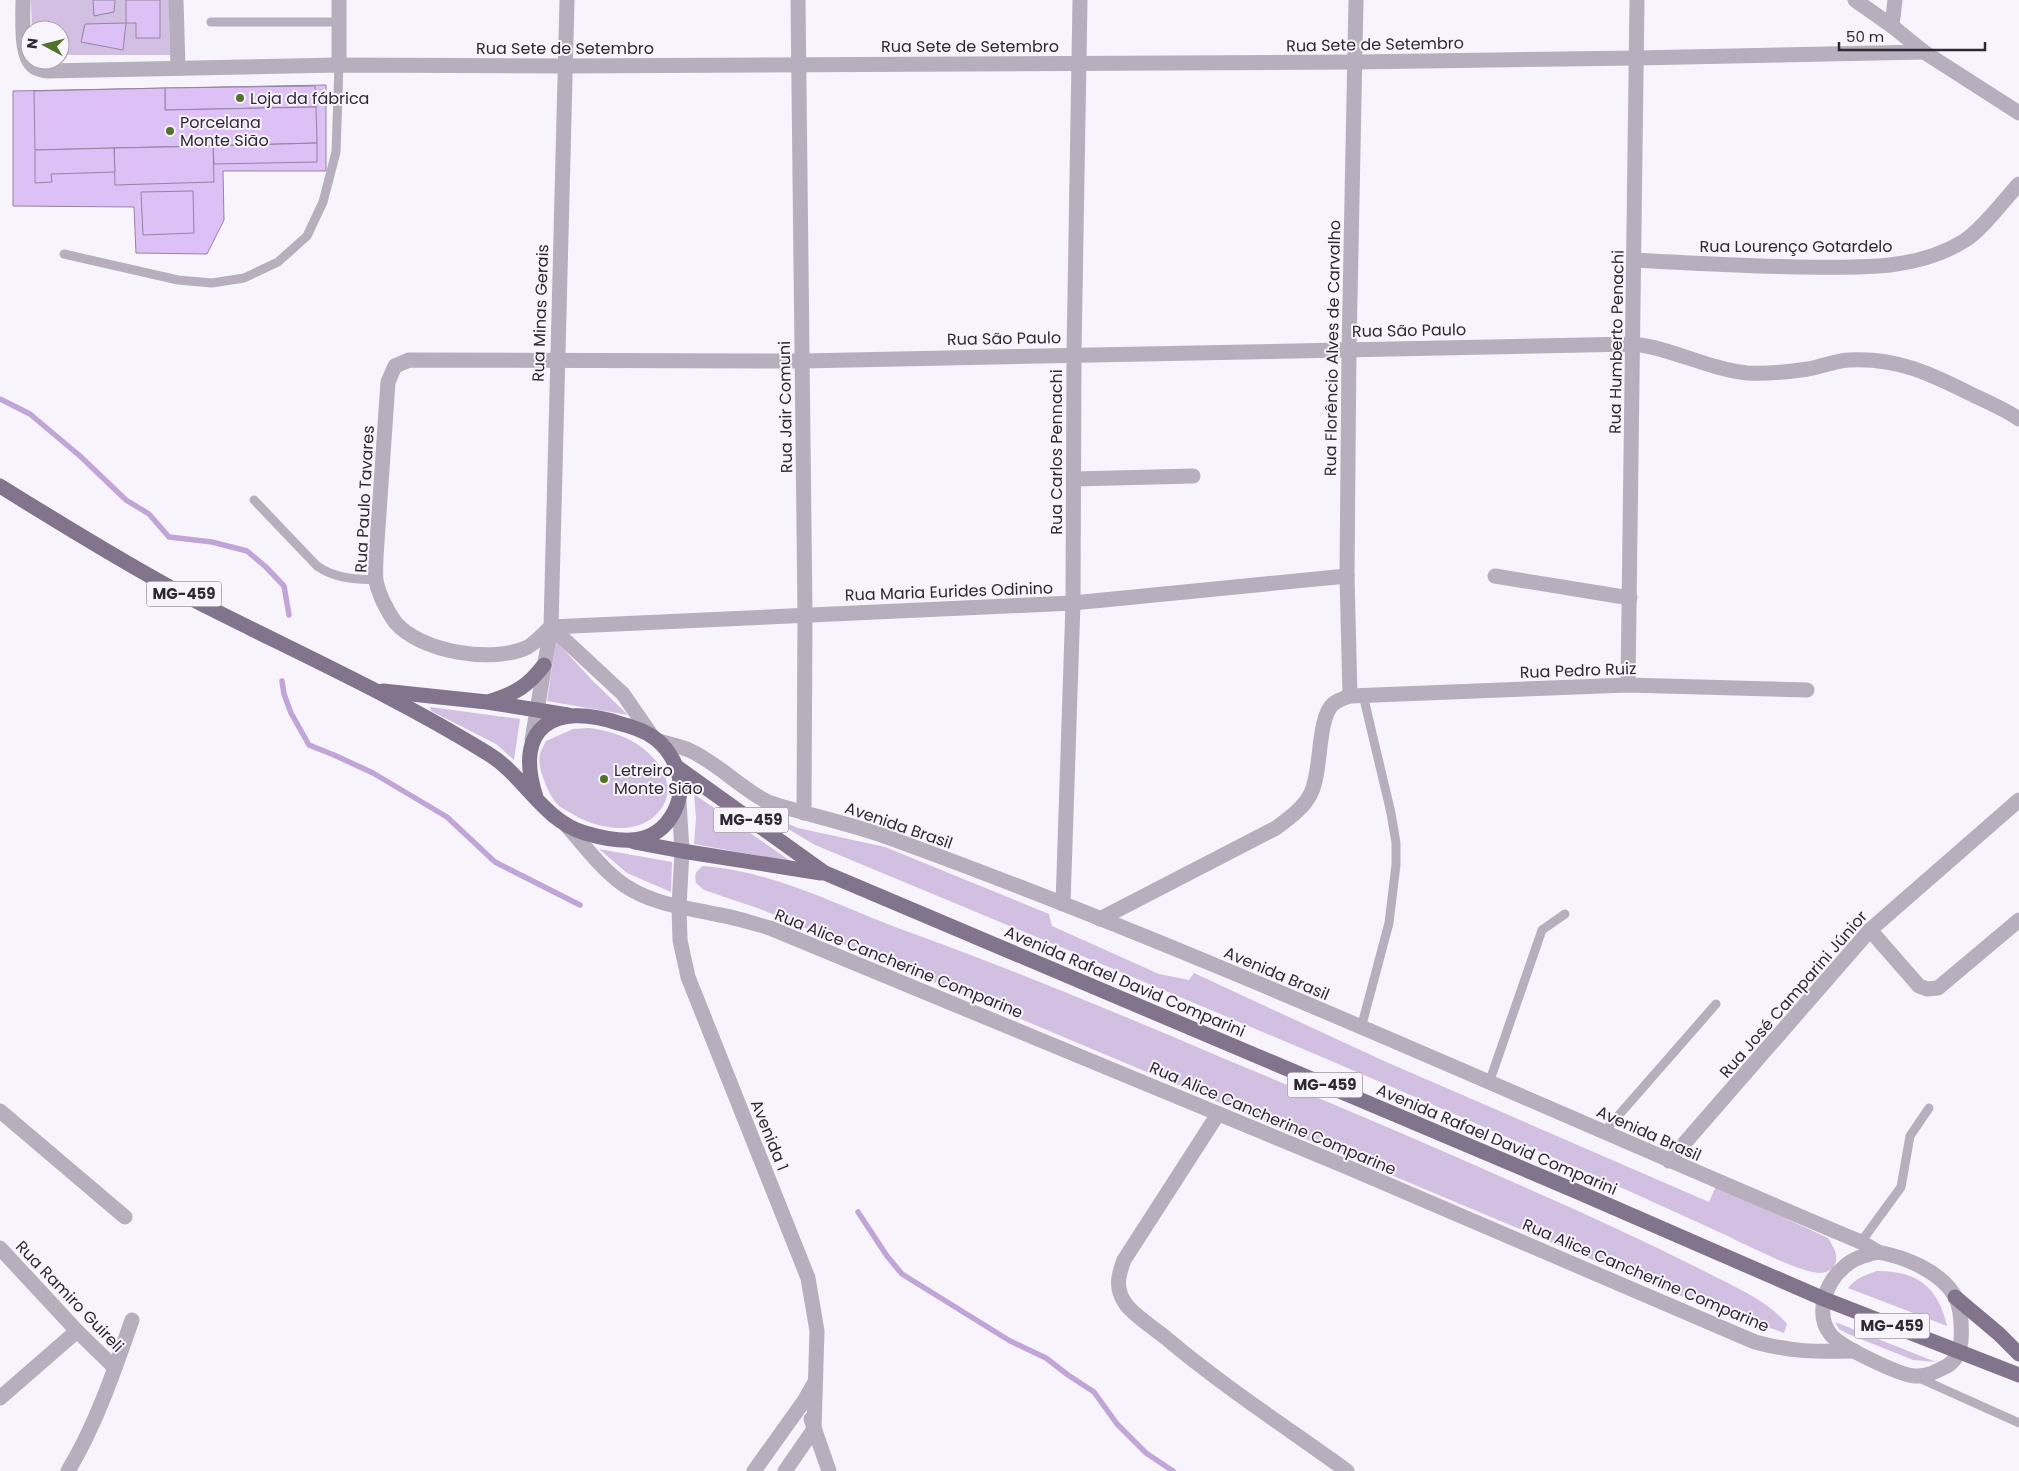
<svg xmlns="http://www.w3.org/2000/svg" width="2019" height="1471" font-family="Poppins,sans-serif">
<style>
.green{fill:#d2c0e2}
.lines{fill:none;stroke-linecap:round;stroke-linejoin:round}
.stream{stroke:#c1a5d9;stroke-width:5.5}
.building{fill:#ddc0f5;stroke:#9484a1}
.service{stroke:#b7afbd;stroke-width:9}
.minor{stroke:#b7afbd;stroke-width:15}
.tertiary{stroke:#b7afbd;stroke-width:15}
.primary{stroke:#81748c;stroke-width:15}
.poi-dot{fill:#537229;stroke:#f8f4fb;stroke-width:2}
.labels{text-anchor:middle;stroke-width:4;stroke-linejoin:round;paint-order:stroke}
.shield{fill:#f8f4fb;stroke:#6b6570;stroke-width:1}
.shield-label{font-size:15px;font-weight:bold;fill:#2f2834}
.street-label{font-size:16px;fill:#2f2834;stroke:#f8f4fb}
.poi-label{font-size:16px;fill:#2f2834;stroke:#f8f4fb;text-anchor:start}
</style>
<rect width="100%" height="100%" fill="#f8f4fb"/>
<g class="green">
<polygon points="31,0 169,0 170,55 60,55 60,30 32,30"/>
<polygon points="556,641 591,679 628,715 547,701"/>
<polygon points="430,707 520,719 514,760 496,744 431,711"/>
<path d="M589 728C618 732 643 742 660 766 667 776 670 791 665 802 647 839 598 831 569 812 565 810 560 807 557 804 551 797 547 789 544 780 541 773 538 762 540 754 541 750 544 745 546 741L573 729Z"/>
<polygon points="694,794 792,862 694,844 696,818"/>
<path d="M756 810 798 828 885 847 1049 914 1052 926 1159 974 1189 980 1194 973 1384 1061 1709 1202 1716 1186 1828 1238C1833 1246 1839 1255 1835 1264 1833 1270 1827 1272 1821 1273 1802 1274 1741 1242 1721 1233 1422 1096 1118 971 815 845Z"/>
<polygon points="599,849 672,862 671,892 627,873"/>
<path d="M703 866C778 872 837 906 906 931 1014 970 1120 1014 1225 1059 1322 1099 1419 1140 1515 1183 1580 1211 1645 1241 1708 1273 1735 1287 1767 1300 1787 1324L1784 1333 1664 1290 760 909 704 890 696 883C694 874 696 871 703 866Z"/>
<path d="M1877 1271C1918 1271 1938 1287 1947 1326L1848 1288C1856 1278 1865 1275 1877 1271Z"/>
<polygon points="1835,1322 1936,1362 1913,1360 1848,1334 1839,1329"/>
</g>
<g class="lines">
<g class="stream">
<polyline points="0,399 30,414 80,456 126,500 149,514 169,537 212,542 247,551 266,567 284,586 289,615"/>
<polyline points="282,681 284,694 291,713 309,745 334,755 373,773 447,817 495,862 580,905"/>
<polyline points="858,1212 887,1256 902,1274 1010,1341 1046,1358 1068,1375 1094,1392 1117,1424 1146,1453 1173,1471"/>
</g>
</g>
<g class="building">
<polygon points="93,0 115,0 114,12 94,16"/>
<polygon points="126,0 160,0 160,38 136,38 136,23 126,23"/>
<polygon points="126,23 123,50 81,42 85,24"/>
<polygon points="326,85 326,171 223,171 224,220 207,254 136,253 134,207 13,206 13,91"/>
<polygon points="315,86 316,107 165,110 165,88"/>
<polygon points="165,88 165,110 316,107 317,143 35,150 34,91"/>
<polygon points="317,143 317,162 214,164 213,146"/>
<polygon points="213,146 214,182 115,185 114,148"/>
<polygon points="114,148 115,172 51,174 52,182 35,183 35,150"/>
<polygon points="193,191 194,233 143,235 141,192"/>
</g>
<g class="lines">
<g class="service">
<polyline points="211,22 339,22"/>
<polyline points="64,254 178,280 212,283 244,278 278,262 307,236 323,202 336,152 339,65"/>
<path d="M254 500 317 566C336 579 355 579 376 580"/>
<polyline points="1361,1028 1389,923 1396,865 1396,843 1391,813 1363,695"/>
<polyline points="1489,1083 1542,930 1565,914"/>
<polyline points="1604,1132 1716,1004"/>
<polyline points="1861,1242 1901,1187 1910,1136 1929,1108"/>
<polyline points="1919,1378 2019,1423"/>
</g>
<g class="minor">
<path d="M23 0C23 16 20 56 33 66 37 70 42 70 47 71L339 65 565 66 1355 62 1637 58 1924 52"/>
<polyline points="176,0 178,68"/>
<polyline points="339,0 339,65"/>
<polyline points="798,0 805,614 804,813"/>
<polyline points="1892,26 1895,0"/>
<path d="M1634 260C1689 263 1743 266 1798 267 1853 267 1914 272 1964 241 1982 230 2004 200 2019 184"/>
<polyline points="1074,479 1193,476"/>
<path d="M1347 576 1073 603 551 627C544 633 536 642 528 647 493 664 420 652 395 622 387 611 378 593 376 580 375 573 376 564 376 557L388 382 395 366 409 360 802 361 1633 344C1672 348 1708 369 1747 373 1768 374 1788 372 1808 369 1822 366 1835 361 1849 360 1898 357 1933 375 1975 396 1990 403 2006 410 2019 419"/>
<polyline points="1495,576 1630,598"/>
<polyline points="1628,685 1637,0"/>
<polyline points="1350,696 1347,576 1349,349 1356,0"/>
<polyline points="1063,904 1073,603 1074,354 1080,0"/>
<path d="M1100 919 1276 828C1288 819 1304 808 1311 793 1322 771 1317 719 1333 704 1338 700 1344 698 1350 696L1628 685 1807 690"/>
<polyline points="1870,930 1919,986 1927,989 1938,988 2019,920"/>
<polyline points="0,1111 125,1217"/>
<path d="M1218 1114 1124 1260C1118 1276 1115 1288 1125 1303 1133 1315 1154 1328 1166 1338 1223 1386 1286 1427 1347 1471"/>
<polyline points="1669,1161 1870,930 2019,800"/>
<polyline points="0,1248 77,1331 115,1368"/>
<polyline points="0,1398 77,1331"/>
<polyline points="811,1419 829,1471"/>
<path d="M68 1471C96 1425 114 1371 132 1320"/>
</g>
<g class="tertiary">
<polyline points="1855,0 1892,26 1924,52 2019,113"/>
<polyline points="551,627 623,694 652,736"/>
<polyline points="532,740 551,627 567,0"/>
<path d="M659 741C669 744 679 746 689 750 718 763 740 788 768 802 807 815 848 823 887 837 1218 957 1537 1106 1861 1242L1878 1252"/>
<polyline points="679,802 682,851 679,907 680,940 688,977 808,1278 817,1331 814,1429 785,1471"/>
<path d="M566 825C584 845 602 870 624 885 652 904 683 907 715 914 734 917 752 923 770 928L1347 1167 1755 1342C1792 1352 1816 1352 1854 1351"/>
<path d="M1878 1252C1905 1257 1940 1271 1955 1296 1961 1308 1962 1328 1961 1341 1959 1351 1957 1360 1947 1366 1937 1371 1927 1377 1915 1376 1899 1375 1841 1347 1831 1335 1814 1314 1826 1282 1844 1267 1853 1258 1866 1255 1878 1252Z"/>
<polyline points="754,1471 804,1401 815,1382"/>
</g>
<g class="primary">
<path d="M0 486C61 524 121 561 184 595 285 647 390 693 487 753 524 775 542 820 585 833 619 843 655 848 674 812 680 800 682 788 679 776 676 761 665 745 653 737 643 730 630 726 618 723 554 702 513 727 536 797"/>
<polyline points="383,691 487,702 568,715"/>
<path d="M491 701C516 693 528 686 544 665"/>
<polyline points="677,767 825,873 1578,1192 1824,1299 2019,1375"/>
<polyline points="634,842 682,851 821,873"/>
<polyline points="1955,1297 1999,1334 2019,1354"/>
</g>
</g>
<g class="poi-dot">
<circle cx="240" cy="98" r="5"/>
<circle cx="170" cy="131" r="5"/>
<circle cx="604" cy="779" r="5"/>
</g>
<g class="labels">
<g class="shield">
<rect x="146.5" y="581.5" width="75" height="25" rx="4"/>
<rect x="713.5" y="807.5" width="75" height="25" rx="4"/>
<rect x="1287.5" y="1072.5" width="75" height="25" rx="4"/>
<rect x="1854.5" y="1313.5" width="75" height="25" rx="4"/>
</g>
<g class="shield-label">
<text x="184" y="599">MG-459</text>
<text x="751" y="825">MG-459</text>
<text x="1325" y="1090">MG-459</text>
<text x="1892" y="1331">MG-459</text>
</g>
<g class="street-label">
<text transform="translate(1375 44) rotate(-1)" y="6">Rua Sete de Setembro</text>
<text x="970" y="52">Rua Sete de Setembro</text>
<text x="565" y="54">Rua Sete de Setembro</text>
<text x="1796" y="252">Rua Lourenço Gotardelo</text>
<text transform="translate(540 313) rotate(-88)" y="6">Rua Minas Gerais</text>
<text transform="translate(1409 330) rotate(-1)" y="6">Rua São Paulo</text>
<text transform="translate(1004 338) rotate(-1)" y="6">Rua São Paulo</text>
<text transform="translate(1616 342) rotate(-89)" y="6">Rua Humberto Penachi</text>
<text transform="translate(1332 348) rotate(-89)" y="6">Rua Florêncio Alves de Carvalho</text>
<text transform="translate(785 407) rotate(-91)" y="6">Rua Jair Comuni</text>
<text transform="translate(1056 452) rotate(-90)" y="6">Rua Carlos Pennachi</text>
<text transform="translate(364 499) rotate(-87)" y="6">Rua Paulo Tavares</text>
<text transform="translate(949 591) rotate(-2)" y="6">Rua Maria Eurides Odinino</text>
<text transform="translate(1578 670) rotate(-2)" y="6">Rua Pedro Ruiz</text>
<text transform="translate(899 825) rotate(19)" y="6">Avenida Brasil</text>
<text transform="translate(899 963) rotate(22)" y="6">Rua Alice Cancherine Comparine</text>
<text transform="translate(1277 973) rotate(23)" y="6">Avenida Brasil</text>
<text transform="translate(1125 981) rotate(23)" y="6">Avenida Rafael David Comparini</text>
<text transform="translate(1793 994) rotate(-49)" y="6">Rua José Camparini Júnior</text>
<text transform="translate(1273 1118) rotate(23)" y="6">Rua Alice Cancherine Comparine</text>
<text transform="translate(1649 1133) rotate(24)" y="6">Avenida Brasil</text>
<text transform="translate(770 1135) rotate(68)" y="6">Avenida 1</text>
<text transform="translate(1497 1139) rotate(23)" y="6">Avenida Rafael David Comparini</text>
<text transform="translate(1646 1275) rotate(23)" y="6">Rua Alice Cancherine Comparine</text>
<text transform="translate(70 1296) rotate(46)" y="6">Rua Ramiro Guireli</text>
</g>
<g class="poi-label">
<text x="250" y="104">Loja da fábrica</text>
<text x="180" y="128">Porcelana<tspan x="180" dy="18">Monte Sião</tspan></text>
<text x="614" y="776">Letreiro<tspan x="614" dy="18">Monte Sião</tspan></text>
</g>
</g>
<g transform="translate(45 45) rotate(277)"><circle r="24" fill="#f8f4fb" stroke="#a8a2ab"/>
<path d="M0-4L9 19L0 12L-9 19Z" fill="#537229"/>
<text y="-8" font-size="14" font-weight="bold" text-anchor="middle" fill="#2f2834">N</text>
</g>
<path d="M1839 42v8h146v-8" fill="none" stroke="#2f2834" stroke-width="2.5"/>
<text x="1846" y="42" font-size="15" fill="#2f2834" stroke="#f8f4fb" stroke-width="4" paint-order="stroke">50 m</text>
</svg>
